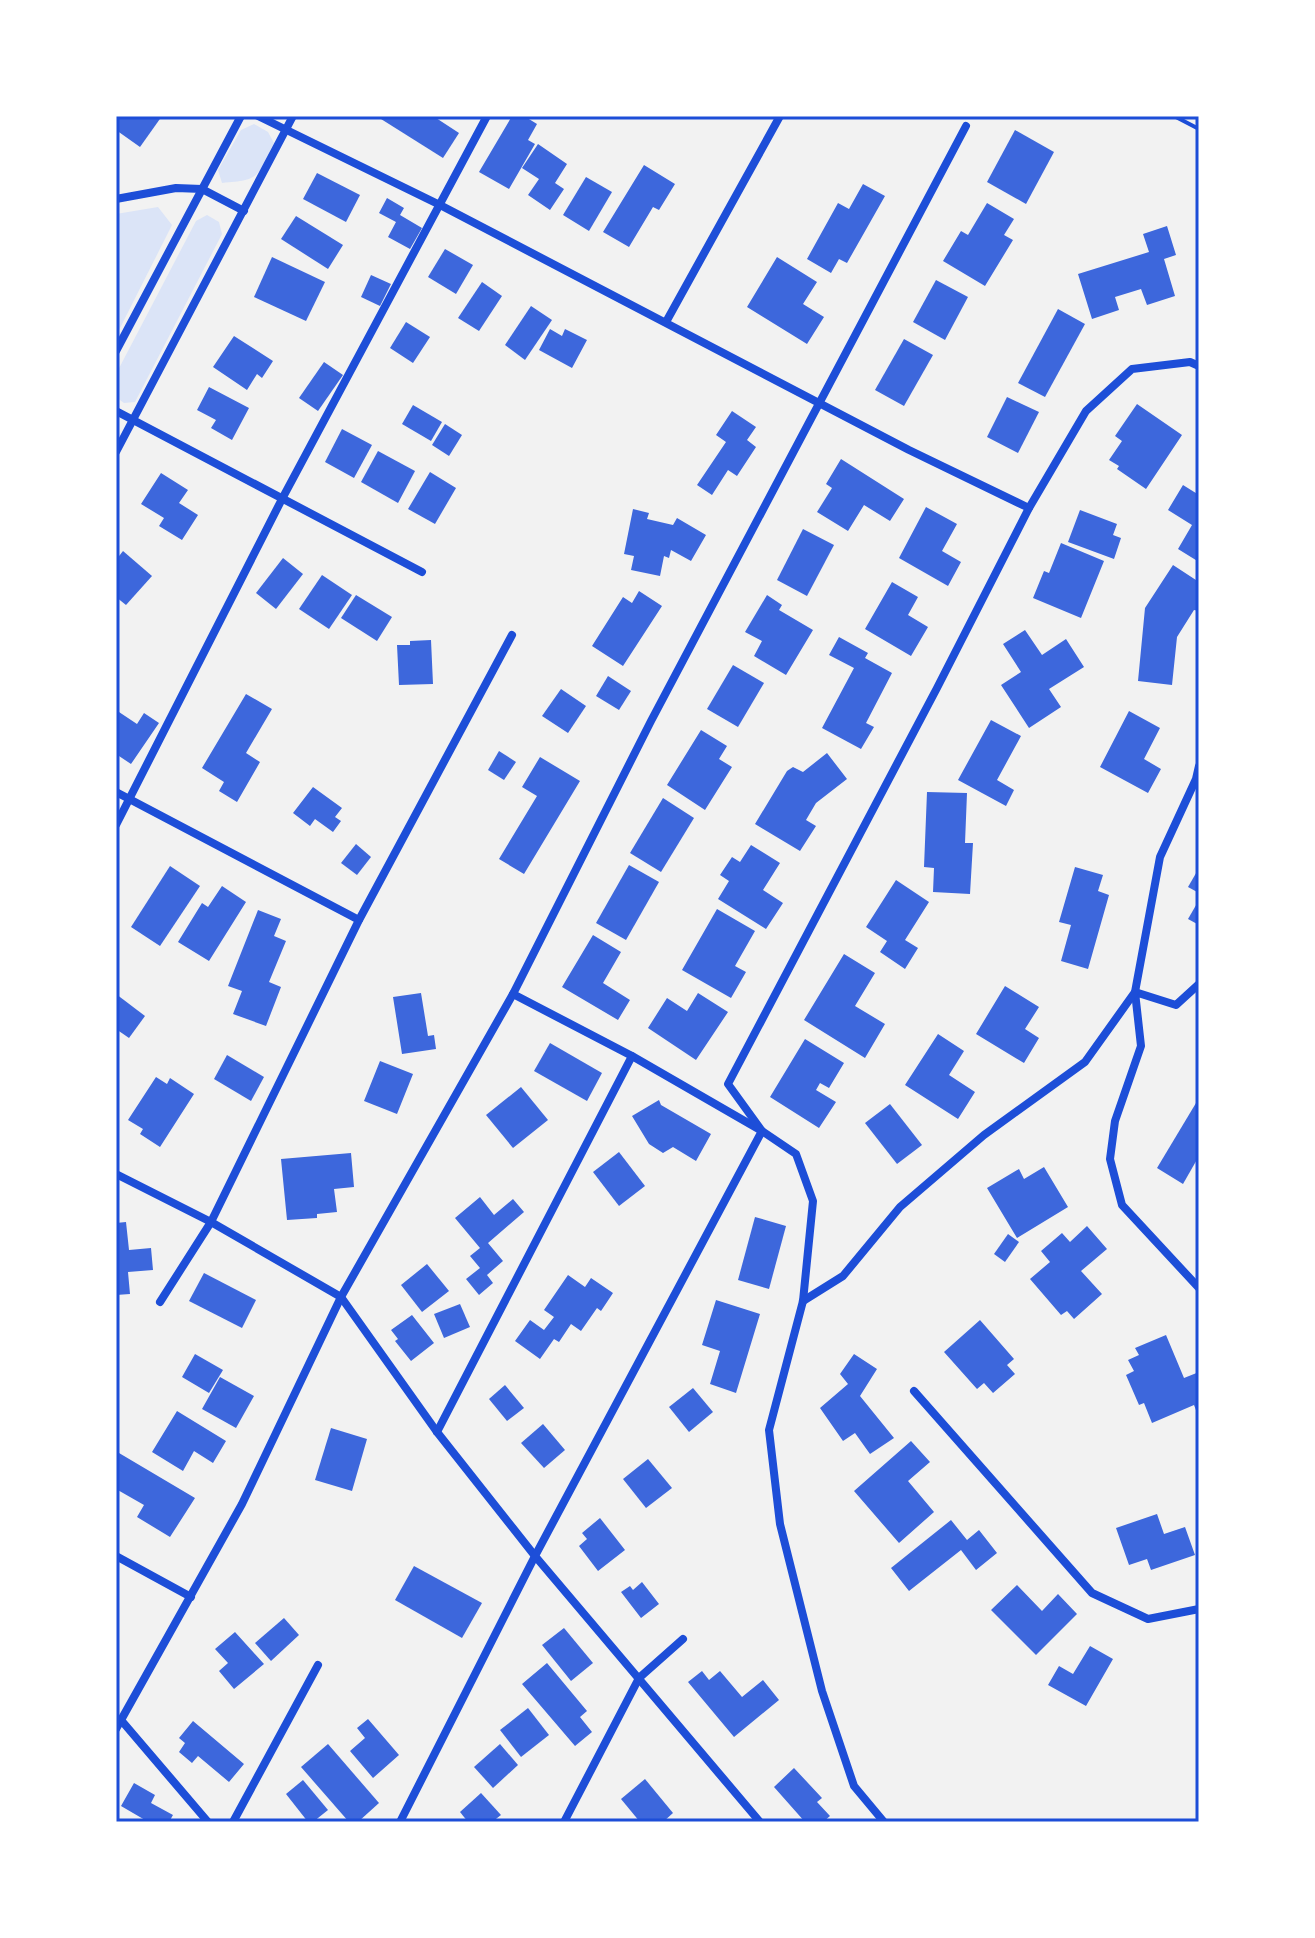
<svg xmlns="http://www.w3.org/2000/svg" width="1315" height="1938" font-family="'IBM Plex Serif',serif">
<style>
.green{fill:#dbe4f7}
.building{fill:#3d67dc}
.lines{fill:none;stroke-linecap:round;stroke-linejoin:round}
.path{stroke:#1d4ed8;stroke-width:4}
.minor{stroke:#1d4ed8;stroke-width:8}
.neatline{fill:none;stroke:#1d4ed8;stroke-width:3}
</style>
<rect width="100%" height="100%" fill="#f2f2f2"/>
<g class="green">
<path d="M254 124 268 132 274 143C256 177 262 180 222 183L218 170 241 130Z"/>
<polygon points="158,207 172,225 116,336 116,214"/>
<polygon points="207,215 219,222 222,234 135,402 124,403 116,397 116,374 196,221"/>
</g>
<g class="building">
<polygon points="116,116 162,116 140,147 116,130"/>
<polygon points="383,116 433,116 459,133 443,158 381,119"/>
<polygon points="512,116 524,116 537,124 528,140 535,144 509,189 479,172"/>
<polygon points="1015,130 1054,152 1026,204 987,182"/>
<polygon points="538,144 567,164 555,183 564,189 550,210 528,195 539,179 522,168"/>
<polygon points="644,165 675,184 659,210 653,207 629,247 603,232"/>
<polygon points="317,173 360,195 346,222 303,199"/>
<polygon points="586,177 612,192 589,231 563,215"/>
<polygon points="863,184 885,196 847,263 839,259 831,273 807,259 838,203 849,209"/>
<polygon points="387,198 404,208 400,215 422,228 410,249 388,237 396,222 379,213"/>
<polygon points="987,203 1014,219 1004,235 1013,240 985,286 943,261 961,231 968,235"/>
<polygon points="296,216 343,245 328,269 281,239"/>
<polygon points="1167,226 1176,255 1164,259 1175,296 1147,305 1141,289 1115,297 1119,310 1092,319 1078,274 1149,252 1143,234"/>
<polygon points="445,249 473,265 456,294 428,277"/>
<polygon points="272,257 325,282 306,321 254,297"/>
<polygon points="777,257 817,282 803,304 824,317 807,344 747,307"/>
<polygon points="371,275 391,284 380,306 361,297"/>
<polygon points="936,280 968,297 945,340 913,322"/>
<polygon points="482,282 502,296 479,331 458,318"/>
<polygon points="531,306 552,320 525,360 505,345"/>
<polygon points="1058,309 1085,324 1045,397 1018,383"/>
<polygon points="406,322 430,337 413,363 390,348"/>
<polygon points="550,329 562,336 565,329 587,340 572,368 539,350"/>
<polygon points="234,336 273,361 262,378 257,374 247,390 213,367"/>
<polygon points="904,339 933,355 904,406 875,390"/>
<polygon points="324,362 343,375 318,411 299,398"/>
<polygon points="209,387 249,408 232,440 211,428 216,420 197,410"/>
<polygon points="1007,397 1039,412 1018,453 987,437"/>
<polygon points="1137,404 1182,435 1146,489 1117,469 1119,466 1109,460 1122,441 1115,436"/>
<polygon points="413,405 442,422 431,441 402,424"/>
<polygon points="732,411 756,427 747,440 756,447 737,476 728,470 712,495 697,485 726,442 716,435"/>
<polygon points="445,424 462,435 449,456 432,445"/>
<polygon points="342,429 372,445 354,478 325,462"/>
<polygon points="378,451 415,471 398,503 361,482"/>
<polygon points="841,459 904,499 890,521 864,505 848,531 817,512 832,488 826,484"/>
<polygon points="430,472 456,488 435,524 408,509"/>
<polygon points="161,473 188,490 179,503 198,515 182,540 159,526 164,518 141,504"/>
<polygon points="1183,485 1199,495 1199,562 1178,549 1192,525 1168,510"/>
<polygon points="926,507 957,524 942,551 961,562 948,586 899,558"/>
<polygon points="633,509 649,513 647,519 673,525 677,518 706,535 691,561 671,550 669,558 664,556 660,576 631,570 634,556 624,554"/>
<polygon points="1080,510 1117,524 1113,535 1121,538 1114,559 1068,542"/>
<polygon points="803,529 834,545 807,596 777,580"/>
<polygon points="1061,543 1104,561 1081,618 1033,598 1044,571 1049,573"/>
<polygon points="123,551 152,576 126,605 116,597 116,560"/>
<polygon points="283,558 303,574 276,609 256,593"/>
<polygon points="1173,565 1199,582 1199,611 1194,610 1177,637 1172,685 1138,681 1145,608"/>
<polygon points="322,575 352,595 329,629 299,609"/>
<polygon points="892,582 918,597 908,615 928,627 911,656 865,629"/>
<polygon points="639,591 662,606 623,666 592,646 623,597 632,603"/>
<polygon points="356,595 392,617 377,641 341,618"/>
<polygon points="767,595 782,605 779,610 813,630 786,675 754,656 762,641 745,632"/>
<polygon points="1025,630 1042,655 1066,639 1084,667 1049,689 1061,707 1029,728 1001,685 1021,672 1003,644"/>
<polygon points="839,637 868,653 865,658 892,673 866,723 874,727 861,749 822,728 854,668 829,655"/>
<polygon points="431,640 433,684 399,685 397,645 410,645 410,641"/>
<polygon points="733,665 764,683 738,727 707,709"/>
<polygon points="608,676 631,691 619,710 596,696"/>
<polygon points="561,689 586,706 568,733 542,716"/>
<polygon points="246,694 272,709 246,753 260,762 237,802 219,791 224,782 202,768"/>
<polygon points="116,710 137,724 144,713 159,723 131,764 116,754"/>
<polygon points="1129,711 1160,728 1144,759 1161,769 1148,793 1100,767"/>
<polygon points="991,720 1021,736 997,780 1014,790 1006,806 958,780"/>
<polygon points="701,730 727,746 719,759 732,767 705,810 667,785"/>
<polygon points="499,751 516,762 504,780 488,770"/>
<polygon points="827,753 847,779 816,803 806,820 816,826 800,851 755,824 787,771 793,767 803,772"/>
<polygon points="540,757 580,781 524,874 499,859 537,796 522,787"/>
<polygon points="313,787 342,808 335,817 341,821 333,832 315,819 310,826 293,813"/>
<polygon points="927,792 967,793 965,843 973,843 970,894 933,892 934,868 924,867"/>
<polygon points="663,798 694,818 661,872 630,853"/>
<polygon points="356,844 371,857 357,875 341,863"/>
<polygon points="751,845 780,863 763,890 783,903 766,929 718,899 729,881 720,875 732,857 740,862"/>
<polygon points="629,865 659,882 626,940 596,923"/>
<polygon points="170,866 200,886 160,946 131,927"/>
<polygon points="1075,867 1103,875 1098,891 1109,895 1088,969 1061,961 1071,925 1059,922"/>
<polygon points="1199,868 1199,893 1188,887"/>
<polygon points="896,880 929,902 905,940 918,948 905,969 880,952 887,941 866,927"/>
<polygon points="222,886 246,902 209,961 178,942 202,903 208,907"/>
<polygon points="1199,900 1199,925 1188,919"/>
<polygon points="717,909 755,931 735,966 746,972 731,998 682,970"/>
<polygon points="258,910 281,919 274,936 286,941 269,982 281,987 266,1026 233,1014 242,991 228,986"/>
<polygon points="593,935 621,952 603,983 630,1000 618,1020 562,987"/>
<polygon points="844,954 875,973 855,1006 885,1024 865,1058 804,1020"/>
<polygon points="1005,986 1039,1007 1025,1029 1039,1038 1024,1063 976,1034"/>
<polygon points="421,993 428,1036 434,1035 436,1049 402,1054 393,997"/>
<polygon points="698,993 728,1012 696,1060 648,1028 667,998 687,1011"/>
<polygon points="116,994 145,1016 129,1038 116,1029"/>
<polygon points="938,1034 964,1051 949,1075 975,1092 958,1119 905,1085"/>
<polygon points="805,1039 844,1063 829,1088 820,1083 816,1090 836,1102 819,1128 770,1097"/>
<polygon points="550,1043 602,1073 587,1101 534,1071"/>
<polygon points="227,1055 264,1077 251,1101 214,1079"/>
<polygon points="380,1061 413,1074 397,1114 364,1101"/>
<polygon points="156,1077 167,1084 170,1078 194,1094 160,1147 140,1134 143,1129 128,1120"/>
<polygon points="521,1087 548,1120 513,1148 486,1115"/>
<polygon points="1199,1098 1199,1156 1183,1184 1157,1168"/>
<polygon points="659,1100 661,1105 711,1134 696,1161 673,1147 663,1153 649,1144 632,1116"/>
<polygon points="890,1104 922,1145 897,1164 865,1123"/>
<polygon points="619,1152 645,1186 619,1206 593,1172"/>
<polygon points="351,1153 354,1187 334,1189 337,1212 317,1214 317,1218 287,1220 281,1159"/>
<polygon points="1044,1167 1068,1207 1017,1238 987,1188 1019,1169 1024,1179"/>
<polygon points="480,1197 494,1215 513,1199 524,1212 488,1243 503,1261 487,1275 493,1283 479,1295 466,1279 480,1268 470,1256 480,1248 455,1218"/>
<polygon points="755,1217 786,1226 769,1289 738,1280"/>
<polygon points="126,1222 129,1250 151,1248 153,1270 128,1272 130,1294 116,1295 116,1223"/>
<polygon points="1087,1226 1107,1249 1081,1271 1102,1294 1074,1319 1067,1311 1061,1315 1030,1279 1050,1262 1041,1251 1062,1233 1070,1242"/>
<polygon points="1008,1234 1019,1242 1005,1262 994,1254"/>
<polygon points="427,1264 449,1291 422,1312 401,1285"/>
<polygon points="204,1273 256,1300 242,1328 189,1301"/>
<polygon points="568,1275 585,1287 591,1278 613,1293 601,1311 597,1308 581,1331 571,1324 559,1342 554,1339 540,1359 515,1341 530,1320 544,1330 554,1317 544,1310"/>
<polygon points="716,1300 760,1314 736,1393 710,1384 720,1351 702,1345"/>
<polygon points="460,1304 470,1327 444,1338 434,1314"/>
<polygon points="412,1315 434,1343 411,1361 395,1341 398,1339 391,1330"/>
<polygon points="980,1320 1014,1359 1007,1365 1015,1374 993,1393 984,1383 977,1389 944,1352"/>
<polygon points="1166,1335 1184,1378 1199,1372 1199,1418 1194,1405 1152,1423 1144,1403 1139,1405 1126,1375 1134,1371 1128,1360 1139,1355 1135,1348"/>
<polygon points="195,1354 223,1370 209,1393 182,1377"/>
<polygon points="854,1354 877,1369 860,1396 894,1438 870,1454 855,1433 843,1441 820,1408 848,1384 840,1374"/>
<polygon points="220,1377 254,1396 236,1428 202,1409"/>
<polygon points="505,1385 524,1408 507,1421 489,1399"/>
<polygon points="693,1388 713,1412 689,1432 669,1407"/>
<polygon points="177,1411 226,1441 213,1463 194,1451 183,1471 152,1452"/>
<polygon points="543,1424 565,1450 544,1468 521,1443"/>
<polygon points="331,1428 367,1439 352,1491 315,1480"/>
<polygon points="911,1441 930,1462 908,1481 934,1512 899,1543 854,1491"/>
<polygon points="119,1453 195,1498 170,1537 137,1517 144,1505 116,1489 116,1458"/>
<polygon points="648,1459 672,1488 646,1508 623,1479"/>
<polygon points="1157,1514 1164,1534 1185,1527 1195,1555 1151,1570 1147,1559 1129,1565 1116,1528"/>
<polygon points="600,1518 625,1550 598,1571 579,1546 587,1539 582,1533"/>
<polygon points="951,1520 967,1540 979,1530 997,1553 976,1570 961,1550 909,1591 891,1568"/>
<polygon points="414,1566 482,1603 462,1638 395,1600"/>
<polygon points="642,1582 659,1604 641,1618 621,1592 630,1586 633,1590"/>
<polygon points="1017,1585 1042,1611 1058,1594 1077,1614 1036,1655 991,1610"/>
<polygon points="284,1618 299,1635 271,1661 255,1643"/>
<polygon points="564,1628 593,1663 571,1681 542,1645"/>
<polygon points="235,1632 264,1664 234,1689 219,1671 228,1663 215,1649"/>
<polygon points="1090,1646 1113,1659 1086,1706 1048,1685 1059,1666 1073,1674"/>
<polygon points="547,1663 587,1711 580,1717 592,1732 575,1746 522,1684"/>
<polygon points="702,1671 709,1680 720,1671 742,1697 763,1680 779,1700 734,1737 688,1682"/>
<polygon points="528,1708 549,1735 521,1757 500,1730"/>
<polygon points="368,1719 399,1755 373,1778 350,1751 365,1738 357,1728"/>
<polygon points="193,1721 244,1764 229,1782 198,1756 192,1763 179,1752 185,1743 179,1738"/>
<polygon points="328,1744 379,1803 358,1822 349,1822 301,1767"/>
<polygon points="500,1744 518,1765 493,1788 474,1767"/>
<polygon points="794,1768 822,1798 817,1802 830,1816 823,1822 805,1822 774,1787"/>
<polygon points="645,1779 673,1813 663,1822 640,1822 621,1799"/>
<polygon points="303,1780 328,1810 313,1822 308,1822 286,1794"/>
<polygon points="134,1783 155,1795 151,1803 173,1815 169,1822 144,1822 145,1820 121,1806"/>
<polygon points="481,1793 501,1815 492,1822 468,1822 460,1812"/>
</g>
<g class="lines">
<polyline class="path" points="1174,116 1199,129"/>
<g class="minor">
<polyline points="258,116 440,205 909,450 1029,508"/>
<polyline points="116,199 176,188 202,189 244,211"/>
<polyline points="666,322 780,116"/>
<polyline points="116,351 241,116"/>
<polyline points="116,411 422,572"/>
<polyline points="116,452 293,116"/>
<polyline points="116,792 359,920"/>
<polyline points="116,825 282,499 487,116"/>
<polyline points="1199,984 1176,1005 1135,992 1141,1046 1115,1121 1110,1159 1122,1205 1199,1288"/>
<polyline points="513,994 632,1056 762,1131 796,1154 813,1201 803,1301 769,1430 780,1524 822,1691 854,1786 884,1822"/>
<polyline points="116,1174 211,1222 341,1297 437,1432 535,1556 760,1822"/>
<polyline points="803,1301 843,1276 900,1207 984,1135 1085,1062 1135,992 1160,857 1196,779 1199,766"/>
<polyline points="160,1302 211,1222 359,920 512,635"/>
<polyline points="914,1391 1092,1593 1148,1619 1199,1609"/>
<polyline points="437,1432 632,1056"/>
<polyline points="116,1556 191,1597"/>
<polyline points="121,1720 208,1822"/>
<polyline points="116,1729 242,1504 341,1297 513,994 651,721 966,126"/>
<polyline points="233,1822 318,1665"/>
<polyline points="400,1822 535,1556 762,1131 728,1084 937,688 1029,508 1086,411 1132,369 1190,362 1199,366"/>
<polyline points="564,1822 639,1678 683,1639"/>
</g>
</g>
<rect width="1315" height="1938" fill="none" stroke="#ffffff" stroke-width="236"/>
<rect x="118" y="118" width="1079" height="1702" class="neatline"/>
</svg>
